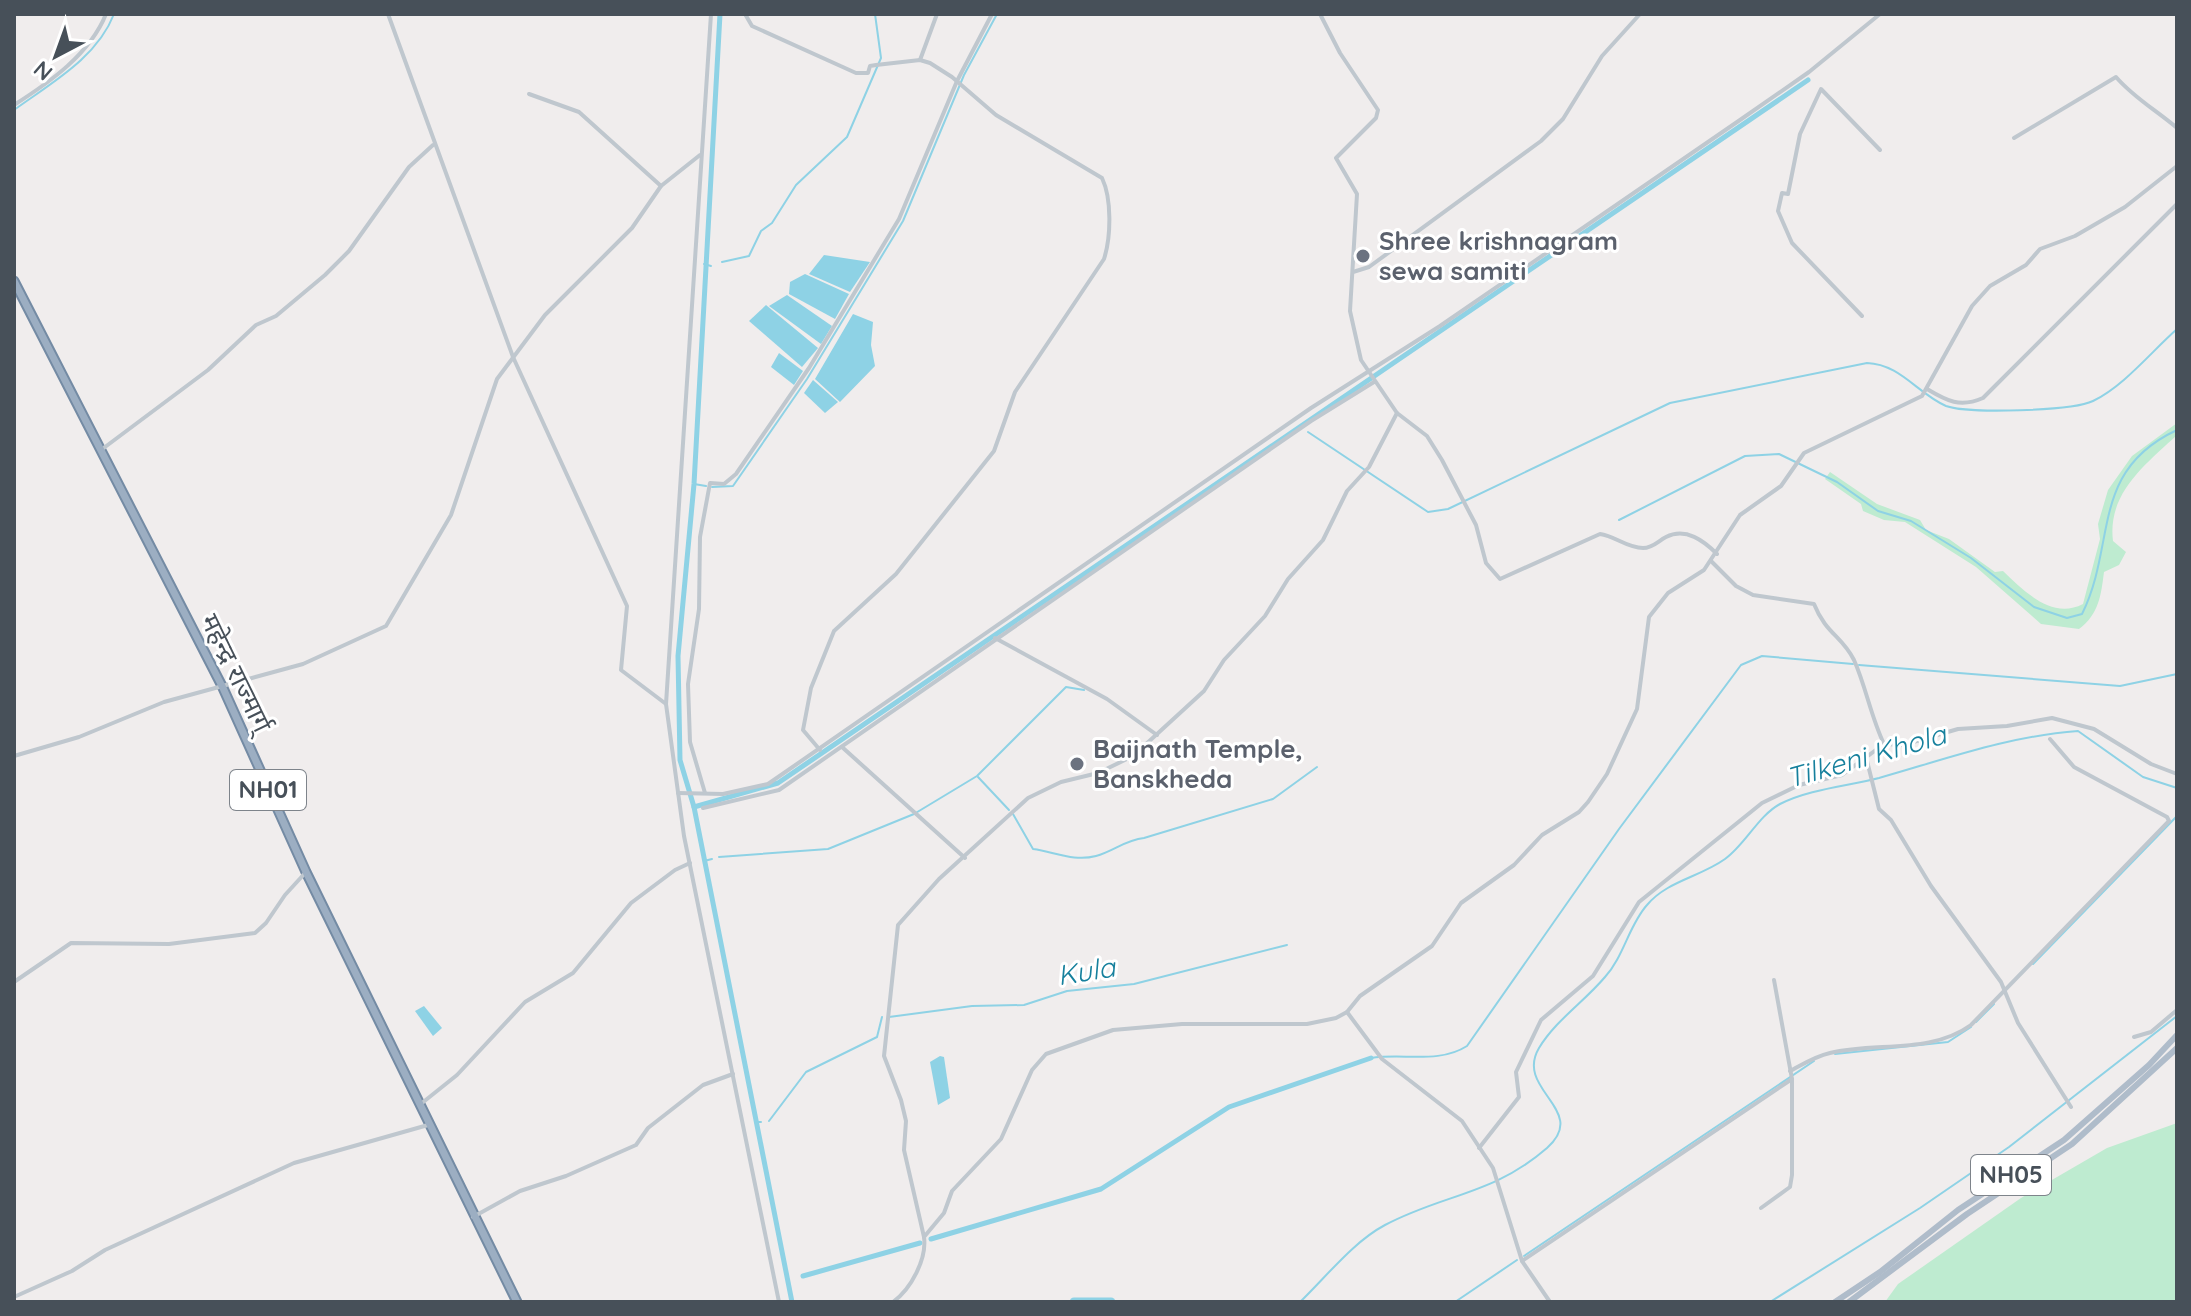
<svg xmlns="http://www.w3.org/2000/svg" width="2191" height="1316" font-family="Quicksand,'Noto Sans Devanagari',sans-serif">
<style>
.green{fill:#beebd0}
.water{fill:#8ed2e5}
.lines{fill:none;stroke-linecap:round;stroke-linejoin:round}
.stream{stroke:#8ed2e5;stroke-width:2}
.canal{stroke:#8ed2e5;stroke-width:5}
.river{stroke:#8ed2e5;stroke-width:9}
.trunk-casing{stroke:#748ba4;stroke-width:11}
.minor{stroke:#bfc7ce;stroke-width:4}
.primary{stroke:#afbcca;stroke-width:6}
.trunk{stroke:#9caec2;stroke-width:7}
.worship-dot{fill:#6b7280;stroke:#fff;stroke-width:3}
.labels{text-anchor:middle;stroke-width:6;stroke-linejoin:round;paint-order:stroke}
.shield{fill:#fff;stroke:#7e848b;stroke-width:2}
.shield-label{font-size:24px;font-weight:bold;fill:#475059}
.worship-label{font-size:26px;font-weight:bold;fill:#5b616d;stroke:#fff;text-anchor:start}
.street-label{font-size:26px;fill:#475059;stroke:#fff}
.water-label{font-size:28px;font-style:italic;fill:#16809d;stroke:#fff}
</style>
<rect width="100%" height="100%" fill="#f0eded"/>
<g class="green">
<path d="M2177 423V435C2146 464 2107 493 2113 541L2126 552 2119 565 2104 572C2101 595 2099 614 2079 629L2041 624 1976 567 1905 522 1884 520 1863 511 1861 504 1825 479 1830 472 1877 504 1920 520 1926 530 1949 539 1995 572 2003 571C2025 592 2052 620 2083 604L2100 539 2098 524 2108 490 2132 456Z"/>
<polygon points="2177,1123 2177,1302 1885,1302 1898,1284 2021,1198 2107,1148"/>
</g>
<g class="water">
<polygon points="824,255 870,262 850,292 809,274"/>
<polygon points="805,274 849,294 835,319 789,294 790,282"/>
<polygon points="787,295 832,326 821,344 769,306"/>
<polygon points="766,305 818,348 802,367 749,321"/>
<polygon points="853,314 873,322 871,345 875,366 840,402 815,379"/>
<polygon points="779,353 803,371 794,385 771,367"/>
<polygon points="813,380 838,402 825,413 804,393"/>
<polygon points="424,1006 442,1028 433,1036 415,1011"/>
<polygon points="940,1056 944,1057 950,1098 938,1105 930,1062"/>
</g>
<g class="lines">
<g class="stream">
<path d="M14 110C51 83 97 58 114 14"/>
<polyline points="722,262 749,256 761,231 772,223 796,185 847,137 881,58 875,14"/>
<polyline points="704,264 711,266"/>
<path d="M1308 432 1428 512 1448 509 1670 403 1867 363C1900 364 1918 394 1946 406 1968 414 2072 411 2093 401 2124 386 2151 352 2177 329"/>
<polyline points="694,484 706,486"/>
<polyline points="712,487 733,486 807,379 903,221 964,75 997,14"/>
<path d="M1619 520 1745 456 1779 454 1837 482 1878 511 1911 521 1971 558 2034 607 2067 618 2082 614C2117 544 2089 471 2177 430"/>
<polyline points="1859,665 2120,686 2177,674"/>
<polyline points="978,777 1009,810"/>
<path d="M1013 814 1033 849C1055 852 1074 862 1096 856 1114 851 1125 840 1144 838L1273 799 1317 767"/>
<polyline points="719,857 828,849 914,814 977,776 1066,687 1084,690"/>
<polyline points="704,861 712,859"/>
<polyline points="2033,964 2177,816"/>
<polyline points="889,1017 972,1006 1024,1005 1067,991 1134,984 1287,945"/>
<polyline points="1976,1022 1994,1004"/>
<polyline points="1835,1054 1948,1042 1971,1027"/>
<path d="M1371 1058C1403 1053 1439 1064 1467 1046L1619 829 1741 665 1762 656 1853 664"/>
<polyline points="769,1121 806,1072 877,1037 882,1017"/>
<polyline points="755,1122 761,1122"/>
<polyline points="1524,1256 1814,1061"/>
<path d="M1300 1302C1326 1277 1353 1242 1385 1225 1443 1194 1493 1195 1547 1148 1590 1110 1514 1090 1539 1048 1556 1020 1584 1002 1605 977 1624 956 1629 925 1647 905 1667 881 1700 877 1725 859 1745 845 1758 816 1780 804 1809 789 1848 786 1879 778 1946 759 2009 736 2078 731L2143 777 2177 788"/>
<polyline points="1455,1302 1517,1260"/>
<polyline points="1770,1302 1920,1208 2009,1147 2177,1016"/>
</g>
<g class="canal">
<polyline points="720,14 694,484 678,656 680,760 694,807 792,1302"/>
<polyline points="694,807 778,783 1808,80"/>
<polyline points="931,1239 1101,1189 1229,1107 1371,1058"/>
<polyline points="803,1276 920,1243"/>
</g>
<polyline class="river" points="1074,1302 1111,1302"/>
<defs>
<polyline id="trunk" points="14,281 223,688 306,872 517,1302"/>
</defs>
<use href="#trunk" class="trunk-casing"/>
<g class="minor">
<polyline points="388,14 513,357 627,606 621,670 666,704"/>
<polyline points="711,14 666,704 684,836 779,1302"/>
<path d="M745 14 752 26 856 73H868L870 66 876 65 920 60 930 63 952 77 996 115 1102 178C1112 199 1111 237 1104 259L1015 392 994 451 896 574 834 631 811 688 803 730 820 750"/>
<path d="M1320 14 1340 53 1378 110 1376 118 1336 158 1357 194 1350 311 1361 360 1397 413 1427 436 1442 460 1476 525 1486 563 1500 579 1600 534C1615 536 1627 548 1643 548 1653 548 1658 541 1666 537 1686 527 1704 541 1717 554"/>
<polyline points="920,60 937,14"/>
<polyline points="529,94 579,112 661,186"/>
<path d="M14 105C50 82 90 54 106 14"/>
<path d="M2014 138 2116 77C2134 98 2156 110 2177 128"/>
<polyline points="1353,272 1369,267 1541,141 1563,119 1602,56 1640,14"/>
<polyline points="1862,316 1792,243 1778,211 1782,193 1788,194 1800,134 1821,89 1880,150"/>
<path d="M1927 389C1947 401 1960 408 1983 398L2177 204"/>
<polyline points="101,450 208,370 256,325 276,316 325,275 349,251 409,167 433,145"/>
<polyline points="995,638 1107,699 1157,735"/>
<polyline points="1884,744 1903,745 1958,729 2007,726 2052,718 2094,729 2151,764 2177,774"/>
<polyline points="842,747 965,858"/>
<polyline points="14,756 79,737 164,702 303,664 386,626 451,515 497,379 545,315 632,228 661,186 700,155"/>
<polyline points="1866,757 1879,809 1891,820 1931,886 2001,982 2018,1023 2071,1107"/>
<polyline points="678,793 723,794 768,784 1311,408 1440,326 1740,120 1809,72 1880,14"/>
<polyline points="705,793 690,742 688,684 699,609 700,537 710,483 724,484 736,474 809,368 899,219 957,81 992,14"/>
<polyline points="703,808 779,790 1311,421 1374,382"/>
<polyline points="14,982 71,943 169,944 255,933 266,923 285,895 306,872"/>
<polyline points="1347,1012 1382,1059 1462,1121 1493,1168 1522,1261 1550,1302"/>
<polyline points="2134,1037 2151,1032 2177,1010"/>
<path d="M1790 1071C1803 1064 1816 1056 1830 1053 1877 1042 1931 1054 1971 1025L2169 821 2167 817 2074 767 2050 739"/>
<polyline points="422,1103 457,1075 525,1002 573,973 631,903 675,870 690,863"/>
<path d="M1479 1148 1519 1097 1516 1072 1541 1020 1593 976 1639 902 1762 803 1799 785 1842 775 1884 744C1871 717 1866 687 1854 660 1842 636 1826 634 1814 604L1753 595 1736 586 1711 561"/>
<polyline points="1761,1208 1790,1187 1792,1175 1792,1079 1774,980"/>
<polyline points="473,1217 520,1191 566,1176 636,1145 648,1128 703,1085 733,1074"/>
<polyline points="924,1237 904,1150 906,1121 901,1100 884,1056 898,925 939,879 1028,798 1061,782 1098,773 1133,756 1204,691 1224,660 1265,616 1288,579 1323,540 1347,491 1369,467 1397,413"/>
<polyline points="1522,1261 1792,1079"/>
<polyline points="14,1297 72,1271 105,1250 294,1163 428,1125"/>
<path d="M893 1302C911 1289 927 1259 924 1237L944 1213 952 1191 1001 1139 1032 1070 1046 1054 1113 1030 1182 1024H1307L1336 1018 1347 1012 1360 996 1432 946 1461 903 1514 865 1542 835 1579 812 1588 802 1607 774 1637 709 1649 617 1668 593 1704 570 1740 515 1781 486 1804 453 1922 396 1972 306 1990 286 2026 265 2040 249 2075 236 2125 207 2177 166"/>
</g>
<g class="primary">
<polyline points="1835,1302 1880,1272 1958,1210 2064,1140 2149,1065 2177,1035"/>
<polyline points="1849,1302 1967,1214 2072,1144 2177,1048"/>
</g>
<use href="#trunk" class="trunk"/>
</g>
<g class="worship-dot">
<circle cx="1363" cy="256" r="8"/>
<circle cx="1077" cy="764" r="8"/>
</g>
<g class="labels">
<g class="shield">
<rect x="230" y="770" width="76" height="40" rx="6"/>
<rect x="1971" y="1155" width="80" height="40" rx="6"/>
</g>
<g class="shield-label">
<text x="268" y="798">NH01</text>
<text x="2011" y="1183">NH05</text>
</g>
<g class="worship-label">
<text x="1379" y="250">Shree krishnagram<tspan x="1379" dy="30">sewa samiti</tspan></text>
<text x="1093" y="758">Baijnath Temple,<tspan x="1093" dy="30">Banskheda</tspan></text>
</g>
<g class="street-label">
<text transform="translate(236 673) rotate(64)" y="9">महेन्द्र राज्मार्ग्</text>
</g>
<g class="water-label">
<text transform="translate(1866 756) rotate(-16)" y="10">Tilkeni Khola</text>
<text transform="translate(1086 971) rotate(-9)" y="10">Kula</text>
</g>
</g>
<rect width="2191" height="1316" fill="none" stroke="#475059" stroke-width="32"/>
<g transform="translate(56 56) rotate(221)" stroke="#ffffff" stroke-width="6" paint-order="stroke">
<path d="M0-6L14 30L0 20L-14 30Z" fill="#475059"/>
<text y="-12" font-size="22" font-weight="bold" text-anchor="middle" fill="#475059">N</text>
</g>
</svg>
